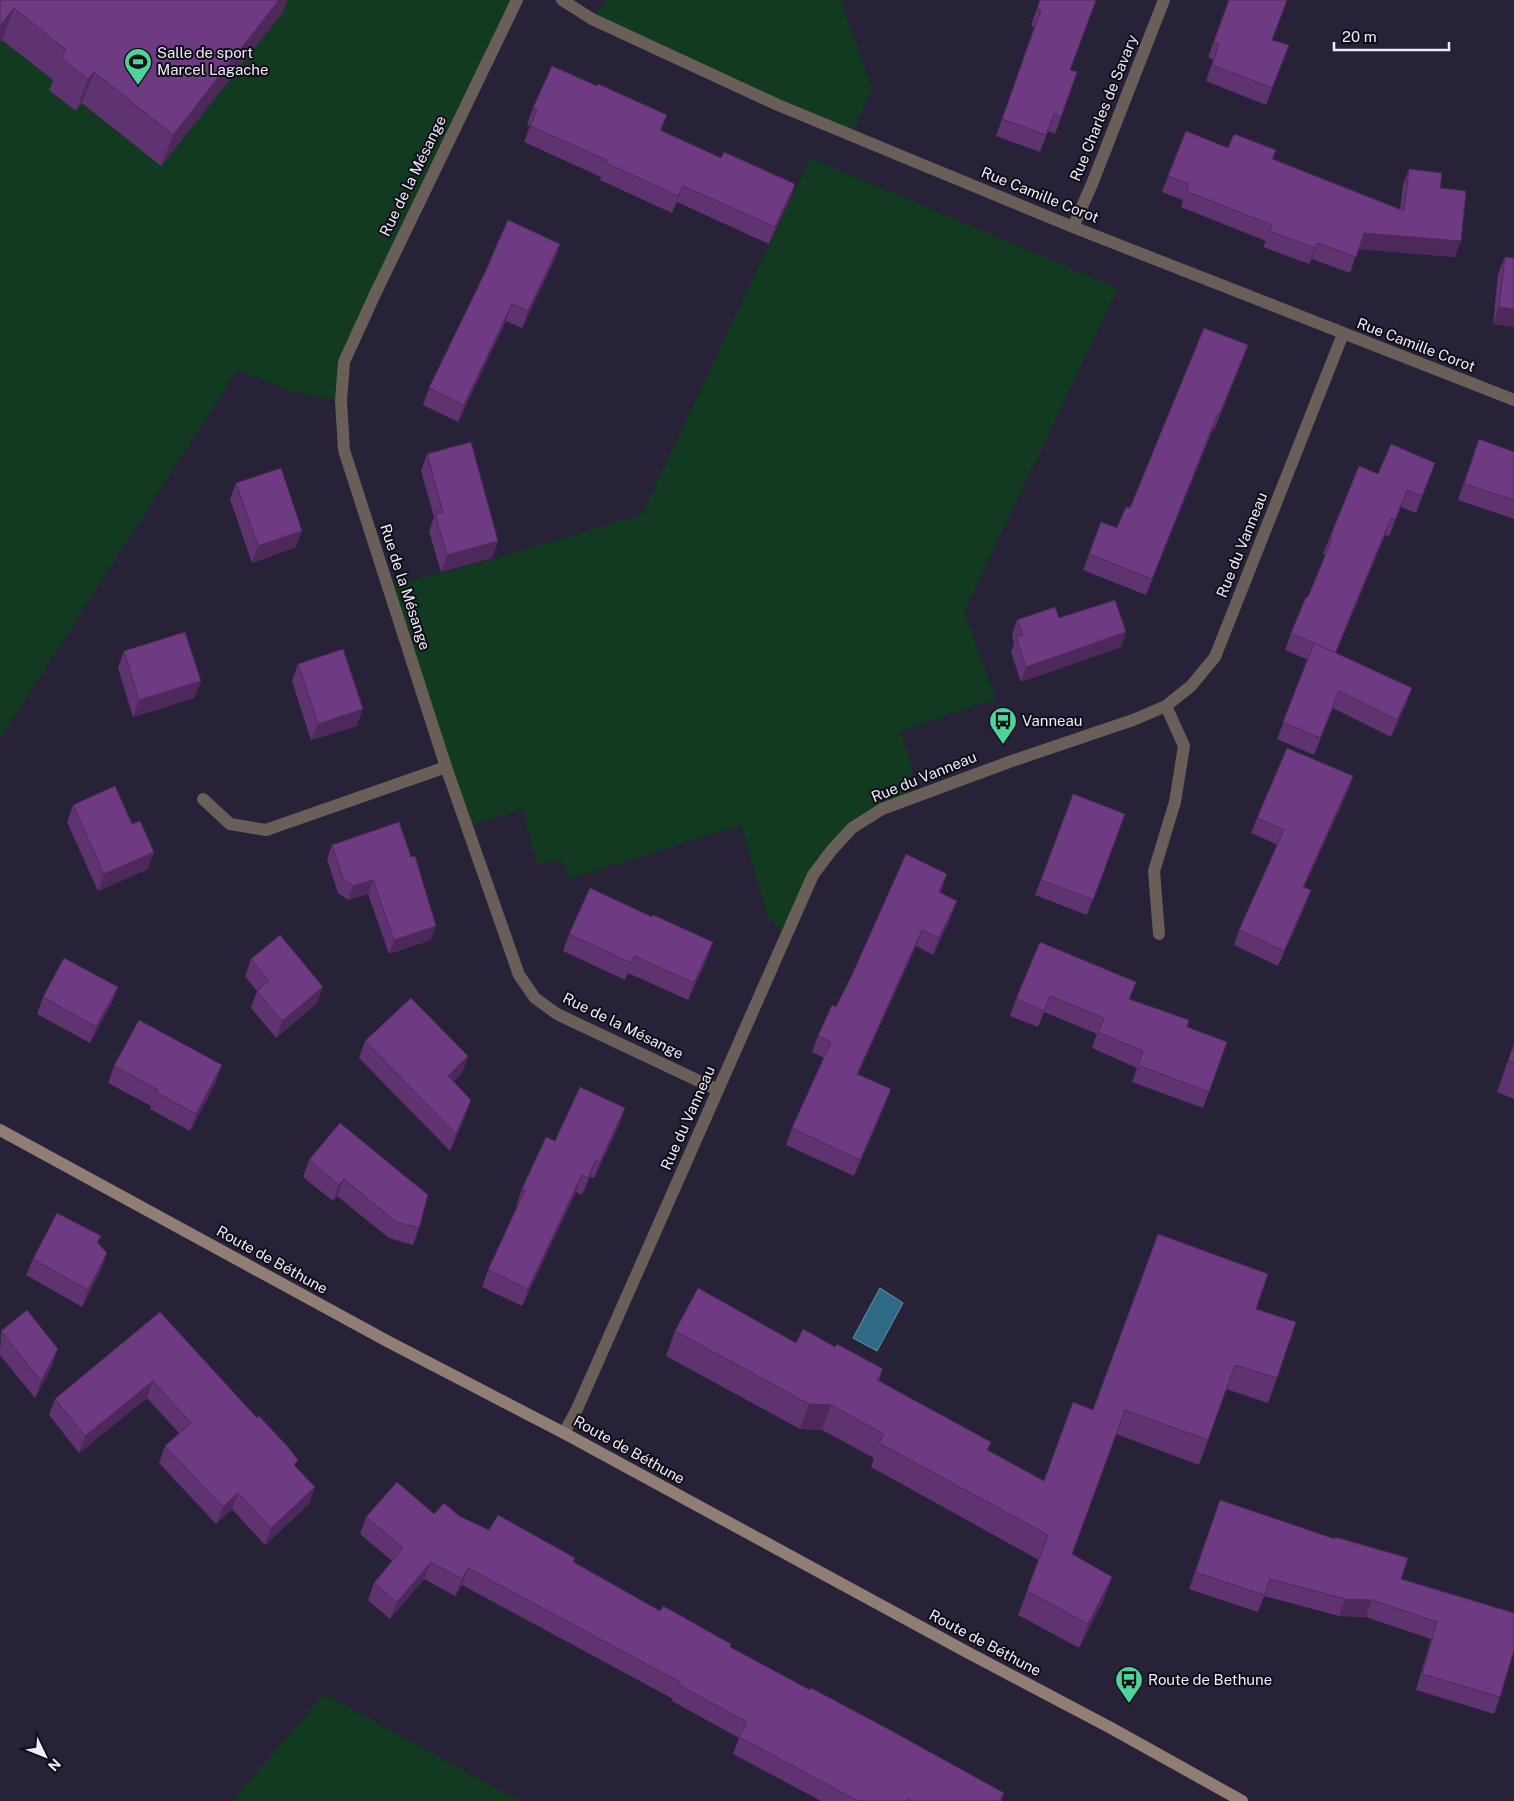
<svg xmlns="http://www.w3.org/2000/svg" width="1514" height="1801" font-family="'Public Sans',sans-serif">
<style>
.green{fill:#113a20}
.water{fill:#2e6a85;stroke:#6891a8}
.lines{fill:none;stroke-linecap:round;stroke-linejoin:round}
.lane{stroke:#6a5e58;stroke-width:12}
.street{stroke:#6a5e58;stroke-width:12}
.secondary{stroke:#907d73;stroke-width:12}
.wall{fill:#5f3270}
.shaded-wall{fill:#4d295b}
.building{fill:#6e3a82;stroke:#4d295b}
.labels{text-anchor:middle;stroke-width:4;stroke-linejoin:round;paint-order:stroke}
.poi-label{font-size:15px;fill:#eeebfa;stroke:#100d17;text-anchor:start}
.street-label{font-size:15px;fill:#eeebfa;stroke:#100d17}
</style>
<rect width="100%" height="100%" fill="#282238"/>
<g class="green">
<polygon points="0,0 517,0 344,362 341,401 294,392 237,370 0,739"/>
<polygon points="607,0 841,0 872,89 851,135 592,19"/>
<polygon points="810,158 1118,288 964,612 996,699 901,731 912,768 915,796 882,809 831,851 786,937 768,916 741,825 569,879 562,859 538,865 522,809 467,826 388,587 508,555 642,514"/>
<polygon points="324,1694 520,1801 232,1801"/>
</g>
<polygon class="water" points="880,1288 903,1303 877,1351 853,1338"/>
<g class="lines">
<polyline class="lane" points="203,799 230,824 266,830 446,767"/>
<g class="street">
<polyline points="517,0 376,292 344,362 341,401 344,450 446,767 519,975 535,998 557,1014 718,1090"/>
<polyline points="562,0 592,19 778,105 1073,227 1514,400"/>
<polyline points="1073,227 1092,184 1164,0"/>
<polyline points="1159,934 1154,871 1175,802 1184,746 1166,706"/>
<polyline points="564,1433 577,1409 813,875 831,851 852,828 882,809 1009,762 1133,720 1166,706 1191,686 1215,657 1343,334"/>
</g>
<polyline class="secondary" points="0,1130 387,1341 564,1433 965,1651 1111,1728 1242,1801"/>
</g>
<g class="wall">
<polygon points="0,0 283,12 161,166 82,103 76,111 49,90 53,80 2,40"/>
<polygon points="1040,0 1070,70 1077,72 1055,134 1048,131 1040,152 996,136 1034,27 1031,25"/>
<polygon points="1229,0 1272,40 1289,45 1266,105 1206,81 1213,60 1208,57"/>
<polygon points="597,86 667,115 661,131 721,158 795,184 789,201 769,244 677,202 672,213 600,180 601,177 524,142 530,126 527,124 533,108"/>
<polygon points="1228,148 1276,150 1273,159 1400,209 1403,185 1409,169 1440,188 1455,257 1358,249 1350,273 1312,259 1309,264 1263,247 1266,241 1181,207 1183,200 1162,192 1168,176"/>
<polygon points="560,244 554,261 522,328 506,321 458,422 423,405 429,388 485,273 491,258"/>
<polygon points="1505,257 1514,258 1514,327 1493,324 1498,274"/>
<polygon points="1242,361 1214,430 1213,429 1146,595 1083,570 1101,522 1117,528 1130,508"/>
<polygon points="1479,439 1514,452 1514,519 1458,500"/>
<polygon points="427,454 492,558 441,572 429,531 434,517 421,471"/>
<polygon points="1435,463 1416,513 1401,507 1389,536 1385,535 1336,653 1412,688 1406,704 1391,737 1333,708 1314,755 1277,739 1308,660 1285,650 1291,633 1308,597 1326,555 1323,554 1330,537 1378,474"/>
<polygon points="236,483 296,547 252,563 230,499"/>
<polygon points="1059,618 1126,632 1121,647 1021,682 1011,652 1014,643 1012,635 1017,620"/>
<polygon points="124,651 201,681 194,698 133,717 118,668"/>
<polygon points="298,664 357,726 311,740 292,681"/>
<polygon points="1353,776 1348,791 1304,887 1311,890 1305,906 1278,966 1234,945 1239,930 1278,845 1251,833 1257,818"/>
<polygon points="1073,794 1125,814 1087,915 1035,895"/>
<polygon points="73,805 148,869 98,891 67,822"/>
<polygon points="332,845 411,857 431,940 389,954 368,894 348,900 338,893 327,859"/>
<polygon points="940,893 951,917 933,955 916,946 858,1074 885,1105 854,1176 786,1145 792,1128 824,1058 812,1052 818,1036 836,1007"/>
<polygon points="569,934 707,959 688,1000 628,973 625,980 563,951"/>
<polygon points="1040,942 1130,1000 1187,1027 1227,1042 1203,1108 1132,1082 1137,1068 1092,1048 1097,1034 1044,1012 1038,1027 1010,1016 1016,999"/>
<polygon points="251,959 317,1003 276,1038 251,1008 257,991 245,976"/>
<polygon points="118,987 111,1004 90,1043 37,1014 43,997"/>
<polygon points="365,1041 468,1056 462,1073 453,1082 465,1117 450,1151 359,1058"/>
<polygon points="1514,1043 1514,1099 1497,1092"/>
<polygon points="114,1066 216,1082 190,1131 150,1109 151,1106 108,1083"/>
<polygon points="625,1108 619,1125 594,1178 590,1177 582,1195 576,1192 522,1306 482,1287 488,1270 517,1207 516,1206 522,1189 555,1141"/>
<polygon points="340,1123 419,1228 413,1245 389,1238 337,1196 333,1201 303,1177 309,1160"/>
<polygon points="99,1244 101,1270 82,1307 26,1275 33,1259"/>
<polygon points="1256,1309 1277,1378 1268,1403 1226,1389 1199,1465 1116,1434 1072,1554 1112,1577 1103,1601 1079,1648 1018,1615 1039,1560 871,1467 874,1458 822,1430 800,1429 666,1356 675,1331 835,1347 883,1369 879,1380 988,1450 1044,1481 1093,1410"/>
<polygon points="160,1312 296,1467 309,1504 265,1545 232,1509 216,1524 159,1463 165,1446 179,1433 147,1398 79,1453 49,1415 55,1399"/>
<polygon points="1,1331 52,1366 35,1398 0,1355"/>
<polygon points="1220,1500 1401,1579 1500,1697 1494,1714 1416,1690 1431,1639 1366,1617 1339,1616 1264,1596 1258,1612 1189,1589"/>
<polygon points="434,1514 459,1516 489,1530 575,1558 574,1562 660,1611 1004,1793 1001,1801 821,1801 733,1754 739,1738 672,1701 673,1699 462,1585 455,1596 424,1579 390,1619 368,1600 374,1583 392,1561 360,1534 366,1517"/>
</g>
<g class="shaded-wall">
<polygon points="279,0 288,0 283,12 161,166 173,135"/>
<polygon points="14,8 2,40 0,43 0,26"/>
<polygon points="94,72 82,103 76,111 88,79"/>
<polygon points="795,184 789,201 769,244 775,227"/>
<polygon points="683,186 677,202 672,213 678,196"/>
<polygon points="1364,233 1461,241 1455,257 1358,249"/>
<polygon points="1318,243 1312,259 1309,264 1315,248"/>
<polygon points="560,244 554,261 522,328 528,311"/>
<polygon points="512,304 506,321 458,422 464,405"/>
<polygon points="1499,307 1514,309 1514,327 1493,324"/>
<polygon points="1248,345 1242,361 1214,430 1220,413"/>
<polygon points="1218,413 1213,429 1146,595 1152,579"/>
<polygon points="1435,463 1429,480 1416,513 1422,496"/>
<polygon points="1407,490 1401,507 1389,536 1395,520"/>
<polygon points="1391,518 1385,535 1329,669 1335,653"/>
<polygon points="302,531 296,547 252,563 258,546"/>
<polygon points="498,541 492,558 441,572 447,555"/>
<polygon points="1126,632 1121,647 1021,682 1026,667"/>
<polygon points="201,681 194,698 133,717 139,700"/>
<polygon points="1412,688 1406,704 1391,737 1397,720"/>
<polygon points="363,709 357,726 311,740 318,724"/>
<polygon points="1353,776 1348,791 1297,902 1303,887"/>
<polygon points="154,852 148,869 98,891 104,874"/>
<polygon points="947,874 942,890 933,909 939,892"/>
<polygon points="373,880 368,894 348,900 353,886"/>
<polygon points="1311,890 1305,906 1278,966 1284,951"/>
<polygon points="957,901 951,917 933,955 939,938"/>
<polygon points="436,926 431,940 389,954 394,940"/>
<polygon points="922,930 916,946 851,1090 857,1074"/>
<polygon points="713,942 707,959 688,1000 694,983"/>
<polygon points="118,987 111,1004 90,1043 96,1027"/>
<polygon points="323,987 317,1003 276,1038 282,1021"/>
<polygon points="468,1056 462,1073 442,1093 448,1076"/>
<polygon points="222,1065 216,1082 190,1131 196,1114"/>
<polygon points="891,1089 885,1105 854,1176 860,1160"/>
<polygon points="471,1100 465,1117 450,1151 456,1134"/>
<polygon points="625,1108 619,1125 594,1178 600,1162"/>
<polygon points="596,1160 590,1177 582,1195 588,1178"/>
<polygon points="582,1175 576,1192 522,1306 528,1289"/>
<polygon points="344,1179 337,1196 333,1201 339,1185"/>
<polygon points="107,1253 101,1270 82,1307 88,1290"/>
<polygon points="58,1349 52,1366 35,1398 41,1381"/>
<polygon points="153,1381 147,1398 79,1453 85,1436"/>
<polygon points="809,1404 831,1405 822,1430 800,1429"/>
<polygon points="315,1487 309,1504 265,1545 271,1528"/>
<polygon points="238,1493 232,1509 216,1524 223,1507"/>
<polygon points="431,1562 424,1579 390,1619 397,1602"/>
<polygon points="468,1568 462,1585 455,1596 462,1579"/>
<polygon points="1112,1577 1103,1601 1079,1648 1088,1624"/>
<polygon points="1345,1599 1372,1600 1366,1617 1339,1616"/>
</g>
<g class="building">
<polygon points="0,0 279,0 173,135 94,72 88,79 61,58 66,50 14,8 0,26"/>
<polygon points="1040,0 1096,0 1070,70 1077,72 1061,117 1054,114 1046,135 1002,119 1041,10 1037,9"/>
<polygon points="1229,0 1287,0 1272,40 1289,45 1272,88 1212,65 1219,44 1214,41"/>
<polygon points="552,66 597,86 598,84 667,115 660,130 721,158 724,152 795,184 775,227 683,186 678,196 606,163 607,160 530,126 537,110 533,108"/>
<polygon points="1186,131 1228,148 1234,134 1276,150 1272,159 1404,211 1409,169 1442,173 1440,188 1466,191 1461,241 1364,233 1356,257 1318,243 1315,248 1269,231 1272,225 1186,191 1189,184 1168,176"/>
<polygon points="508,220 560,244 528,311 512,304 464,405 429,388 492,258 491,258"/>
<polygon points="1505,257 1514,258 1514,309 1499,307"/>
<polygon points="1204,328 1248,345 1220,413 1218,413 1152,579 1089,554 1101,522 1117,528 1126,507 1130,508"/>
<polygon points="1479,439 1514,452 1514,500 1464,484"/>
<polygon points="471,442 498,541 447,555 435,514 443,512 427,454"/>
<polygon points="1391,444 1435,463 1422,496 1407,490 1395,520 1391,518 1335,653 1291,633 1306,597 1308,597 1332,539 1330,537 1359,466 1378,474"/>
<polygon points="281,468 302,531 258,546 236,483"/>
<polygon points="1115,600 1126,632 1026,667 1016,637 1023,635 1017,620 1055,607 1059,618"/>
<polygon points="185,632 201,681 139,700 124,651"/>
<polygon points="1314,643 1412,688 1397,720 1339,691 1320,738 1283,722"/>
<polygon points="343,649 363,709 318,724 298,664"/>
<polygon points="1287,748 1353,776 1303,887 1311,890 1284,951 1239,930 1284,830 1257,818"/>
<polygon points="115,786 132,824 140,821 154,852 104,874 73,805"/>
<polygon points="1073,794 1125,814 1093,900 1041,880"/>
<polygon points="399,822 411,857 415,856 436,926 394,940 373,880 353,886 343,878 332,845"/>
<polygon points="906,854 947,874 939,892 957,901 939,938 922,930 857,1074 891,1089 860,1160 792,1128 831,1042 818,1036 832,1005 836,1007 852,975"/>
<polygon points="590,888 652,917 653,915 713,942 694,983 634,956 631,963 569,934"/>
<polygon points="280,935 323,987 282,1021 257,991 269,981 251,959"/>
<polygon points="1040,942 1136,982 1129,999 1189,1020 1187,1027 1227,1042 1209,1092 1138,1065 1143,1051 1098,1032 1104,1018 1050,996 1044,1011 1016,999"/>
<polygon points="64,958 118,987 96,1027 43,997"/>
<polygon points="411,998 468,1056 448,1076 471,1100 456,1134 365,1041"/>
<polygon points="139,1020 222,1065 196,1114 156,1092 158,1090 114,1066"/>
<polygon points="1514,1044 1514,1063 1508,1061"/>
<polygon points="580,1087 625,1108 600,1162 596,1160 588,1178 582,1175 528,1289 488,1270 525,1190 522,1189 546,1137 555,1141"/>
<polygon points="340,1123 428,1195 419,1228 396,1222 344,1179 339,1185 309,1160"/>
<polygon points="57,1213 101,1236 97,1242 107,1253 88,1290 33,1259"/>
<polygon points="1158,1234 1268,1274 1256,1309 1296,1322 1277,1378 1235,1365 1208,1440 1125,1410 1072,1554 1112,1577 1088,1624 1027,1591 1048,1535 879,1443 884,1434 831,1405 809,1404 675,1331 698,1288 796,1343 803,1329 835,1347 837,1344 883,1369 877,1380 991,1442 987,1450 1044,1481 1073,1402 1093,1410"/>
<polygon points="27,1310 58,1349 41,1381 1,1331"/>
<polygon points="160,1312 257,1418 259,1416 287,1446 298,1460 294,1465 315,1487 271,1528 238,1493 223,1507 165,1446 191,1423 153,1381 85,1436 55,1399"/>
<polygon points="397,1482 434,1514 444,1503 459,1516 489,1530 498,1515 575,1558 573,1562 660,1611 663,1606 731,1644 730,1647 810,1690 811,1688 890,1730 1004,1793 999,1801 911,1801 908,1799 907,1801 858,1801 739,1737 747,1722 679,1685 680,1682 468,1568 462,1579 431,1562 397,1602 374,1583 403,1548 366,1517"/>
<polygon points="1220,1500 1335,1539 1335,1537 1408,1558 1401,1579 1514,1613 1514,1650 1500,1697 1422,1674 1437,1622 1372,1600 1345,1599 1270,1579 1264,1595 1195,1572"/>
</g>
<defs>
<symbol id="stadium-pin" viewBox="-11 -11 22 30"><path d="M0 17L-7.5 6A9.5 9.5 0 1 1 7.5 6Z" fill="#4cd49b" stroke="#100d17"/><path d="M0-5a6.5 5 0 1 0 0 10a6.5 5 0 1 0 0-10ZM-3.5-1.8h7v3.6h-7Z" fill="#111"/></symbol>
<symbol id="bus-pin" viewBox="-11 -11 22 30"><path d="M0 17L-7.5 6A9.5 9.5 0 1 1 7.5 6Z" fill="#4cd49b" stroke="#100d17"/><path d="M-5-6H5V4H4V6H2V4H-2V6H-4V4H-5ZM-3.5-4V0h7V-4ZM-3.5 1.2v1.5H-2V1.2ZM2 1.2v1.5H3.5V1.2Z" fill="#111"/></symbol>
</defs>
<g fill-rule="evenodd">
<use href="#stadium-pin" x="122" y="46" width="32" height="43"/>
<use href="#bus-pin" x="987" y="705" width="32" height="43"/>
<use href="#bus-pin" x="1113" y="1664" width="32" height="43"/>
</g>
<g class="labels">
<g class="poi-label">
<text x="157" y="58">Salle de sport<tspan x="157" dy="17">Marcel Lagache</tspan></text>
<text x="1022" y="726">Vanneau</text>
<text x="1148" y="1685">Route de Bethune</text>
</g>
<g class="street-label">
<text transform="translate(1104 108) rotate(-68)" y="5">Rue Charles de Savary</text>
<text transform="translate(413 176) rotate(-64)" y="5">Rue de la Mésange</text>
<text transform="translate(1040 195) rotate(22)" y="5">Rue Camille Corot</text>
<text transform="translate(1416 345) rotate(21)" y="5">Rue Camille Corot</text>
<text transform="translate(1242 545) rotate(-68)" y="5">Rue du Vanneau</text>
<text transform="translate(405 587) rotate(72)" y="5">Rue de la Mésange</text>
<text transform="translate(924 777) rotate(-22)" y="5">Rue du Vanneau</text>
<text transform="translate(623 1026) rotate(26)" y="5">Rue de la Mésange</text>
<text transform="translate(688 1118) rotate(-66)" y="5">Rue du Vanneau</text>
<text transform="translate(272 1260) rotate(29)" y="5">Route de Béthune</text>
<text transform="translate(629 1450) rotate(29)" y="5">Route de Béthune</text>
<text transform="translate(985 1643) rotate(28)" y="5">Route de Béthune</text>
</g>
</g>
<g transform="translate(45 1756) rotate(133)" stroke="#100d17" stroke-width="4" paint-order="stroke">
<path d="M0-4L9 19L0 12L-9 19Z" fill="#eeebfa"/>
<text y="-8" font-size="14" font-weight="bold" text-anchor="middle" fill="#eeebfa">N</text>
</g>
<path d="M1334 42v8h115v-8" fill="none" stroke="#eeebfa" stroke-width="2.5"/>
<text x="1342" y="42" font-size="15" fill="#eeebfa" stroke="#100d17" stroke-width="4" paint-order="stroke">20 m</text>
</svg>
